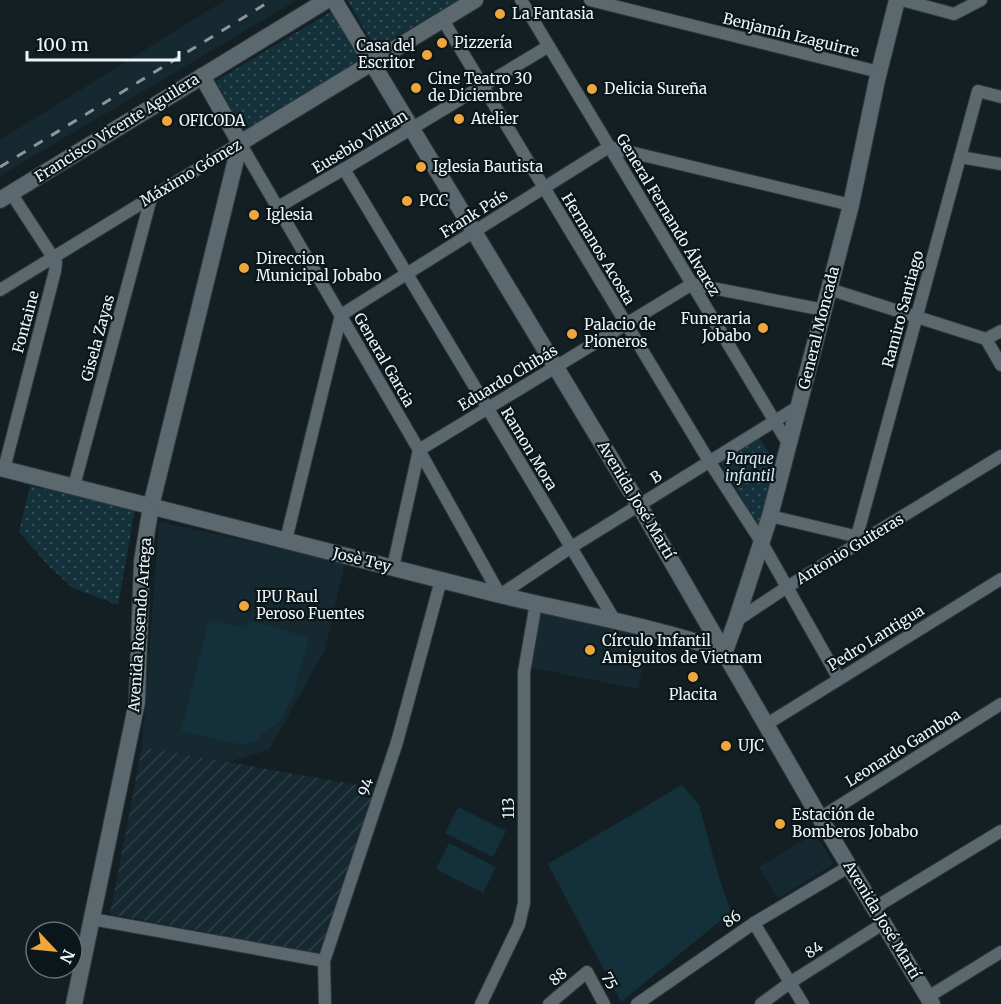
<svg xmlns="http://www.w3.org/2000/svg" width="1001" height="1004" font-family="Merriweather,serif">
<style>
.built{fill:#162930}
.industrial{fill:url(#industrial-furrows)}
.grass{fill:#14313b}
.park{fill:url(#park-dots)}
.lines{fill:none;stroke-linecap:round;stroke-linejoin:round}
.street-casing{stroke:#31383b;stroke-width:14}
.secondary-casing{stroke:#31383b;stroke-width:18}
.street{stroke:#5b686d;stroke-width:12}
.secondary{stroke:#5b686d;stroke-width:16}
.rail{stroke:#8e969a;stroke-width:3;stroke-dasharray:10 10;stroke-linecap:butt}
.poi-dot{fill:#eea73c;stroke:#0b161a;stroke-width:2}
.labels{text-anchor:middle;stroke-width:4.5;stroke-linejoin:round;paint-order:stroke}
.poi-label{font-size:15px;fill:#eef5f8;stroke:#0b161a;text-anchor:start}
.street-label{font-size:15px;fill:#eef5f8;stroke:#0b161a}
.park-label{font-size:15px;font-style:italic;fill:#d0e8f1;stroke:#0b161a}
</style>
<defs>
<pattern id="industrial-furrows" width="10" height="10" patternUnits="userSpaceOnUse" patternTransform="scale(1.5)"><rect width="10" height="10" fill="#162930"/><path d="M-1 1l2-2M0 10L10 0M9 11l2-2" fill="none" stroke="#2d3e44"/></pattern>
<pattern id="park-dots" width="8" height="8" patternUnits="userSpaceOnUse" patternTransform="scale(1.5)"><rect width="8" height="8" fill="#14313b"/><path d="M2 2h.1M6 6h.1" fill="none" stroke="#364f58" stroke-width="1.8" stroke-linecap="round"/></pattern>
</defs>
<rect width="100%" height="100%" fill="#141f23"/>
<g class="built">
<polygon points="225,0 297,0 0,176 0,140"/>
<polygon points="159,522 345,562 325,650 269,750 228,762 142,747"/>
<polygon points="541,610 650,633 638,689 529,667"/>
<polygon points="815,833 834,864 778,898 759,867"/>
</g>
<polygon class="industrial" points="142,747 375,788 320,954 110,914"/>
<g class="grass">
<polygon points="209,620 246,629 249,620 309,638 294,693 279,723 266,730 255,741 244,745 181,731"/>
<polygon points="682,785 699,805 720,881 731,912 621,1002 548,864"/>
<polygon points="458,807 506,831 493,857 445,833"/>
<polygon points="449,843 496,867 483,893 436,869"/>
</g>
<g class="park">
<polygon points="347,0 458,0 376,49"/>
<polygon points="332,11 360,60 243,131 216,81"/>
<polygon points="759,437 774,461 759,526 720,462"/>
<polygon points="30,486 135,509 118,605 73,588 50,567 19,532"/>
</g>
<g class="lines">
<defs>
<g id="street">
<polyline points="521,0 789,445"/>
<polyline points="590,0 879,72"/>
<polyline points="902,0 954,14 981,0"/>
<polyline points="443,20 709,461 762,543 839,679"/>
<polyline points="960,157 1001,164"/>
<polyline points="344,169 614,619"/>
<polyline points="278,207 344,169 549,46"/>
<polyline points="829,289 986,339 1001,331"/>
<polyline points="0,290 240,143 419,450 500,595 570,548 799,406"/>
<polyline points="986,339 1001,365"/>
<polyline points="4,469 55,271 56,262 11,193"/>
<polyline points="74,486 151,198"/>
<polyline points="770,516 863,538"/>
<polyline points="857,536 978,91 1001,97"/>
<polyline points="286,540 341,315 609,147 851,205"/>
<polyline points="393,567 419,450 692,284 824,310"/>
<polyline points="736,621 787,587 1001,456"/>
<polyline points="767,724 1001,579"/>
<polyline points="820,818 1001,704"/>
<polyline points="874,908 1001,831"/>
<polyline points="92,919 324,961"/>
<polyline points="754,923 803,1004"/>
<polyline points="928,997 1001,952"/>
<polyline points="325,1004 324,961 397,742 441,580"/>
<polyline points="481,1004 519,925 524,903 524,672 536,603"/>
<polyline points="549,1004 587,972 604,1004"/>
<polyline points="637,1004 754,923 850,866"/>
<polyline points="761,1004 791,982 884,923"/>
</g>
<g id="secondary">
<polyline points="334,0 639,505 820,818 932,1004"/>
<polyline points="202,76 240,143"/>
<polyline points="240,143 475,0"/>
<polyline points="0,200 327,0"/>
<path d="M0 468C165 510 331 552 496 594 573 613 650 625 725 651L736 621 770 516 851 205 877 80 897 0"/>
<polyline points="74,1004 137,702 142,561 151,506 240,143"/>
</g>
</defs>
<use href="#street" class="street-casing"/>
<use href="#secondary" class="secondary-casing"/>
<use href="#street" class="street"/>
<use href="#secondary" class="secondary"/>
<polyline class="rail" points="0,167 272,0"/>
</g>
<g class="poi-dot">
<circle cx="500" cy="14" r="6"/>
<circle cx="442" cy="43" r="6"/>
<circle cx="427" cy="55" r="6"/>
<circle cx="416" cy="88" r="6"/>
<circle cx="592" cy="89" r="6"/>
<circle cx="459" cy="119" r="6"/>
<circle cx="167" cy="121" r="6"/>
<circle cx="421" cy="167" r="6"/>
<circle cx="407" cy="201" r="6"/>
<circle cx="254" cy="215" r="6"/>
<circle cx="244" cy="268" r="6"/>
<circle cx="763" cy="328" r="6"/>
<circle cx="572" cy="334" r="6"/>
<circle cx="244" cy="606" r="6"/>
<circle cx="590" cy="650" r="6"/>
<circle cx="693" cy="677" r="6"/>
<circle cx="726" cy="746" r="6"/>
<circle cx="780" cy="824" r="6"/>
</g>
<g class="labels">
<g class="poi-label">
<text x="512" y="19">La Fantasia</text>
<text x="454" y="48">Pizzería</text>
<text x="415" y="51" text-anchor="end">Casa del<tspan x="415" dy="17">Escritor</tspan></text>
<text x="428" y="84">Cine Teatro 30<tspan x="428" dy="17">de Diciembre</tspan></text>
<text x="604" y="94">Delicia Sureña</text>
<text x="471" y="124">Atelier</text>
<text x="179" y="126">OFICODA</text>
<text x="433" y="172">Iglesia Bautista</text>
<text x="419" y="206">PCC</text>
<text x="266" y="220">Iglesia</text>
<text x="256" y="264">Direccion<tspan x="256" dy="17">Municipal Jobabo</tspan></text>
<text x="751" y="324" text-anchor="end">Funeraria<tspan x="751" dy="17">Jobabo</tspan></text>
<text x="584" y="330">Palacio de<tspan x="584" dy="17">Pioneros</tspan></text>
<text x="256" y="602">IPU Raul<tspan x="256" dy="17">Peroso Fuentes</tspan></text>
<text x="602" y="646">Círculo Infantil<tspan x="602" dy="17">Amiguitos de Vietnam</tspan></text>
<text x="693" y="700" text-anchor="middle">Placita</text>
<text x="738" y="751">UJC</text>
<text x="792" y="820">Estación de<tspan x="792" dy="17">Bomberos Jobabo</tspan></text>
</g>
<g class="street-label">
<text transform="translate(791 35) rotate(14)" y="5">Benjamín Izaguirre</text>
<text transform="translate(117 128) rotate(-32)" y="5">Francisco Vicente Aguilera</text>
<text transform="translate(360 142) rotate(-31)" y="5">Eusebio Vilitan</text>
<text transform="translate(191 173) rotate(-31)" y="5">Máximo Gómez</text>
<text transform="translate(474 214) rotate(-32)" y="5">Frank País</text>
<text transform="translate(668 215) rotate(59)" y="5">General Fernando Álvarez</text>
<text transform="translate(598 249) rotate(59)" y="5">Hermanos Acosta</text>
<text transform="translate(903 309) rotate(-75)" y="5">Ramiro Santiago</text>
<text transform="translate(26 322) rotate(-75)" y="5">Fontaine</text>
<text transform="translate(819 328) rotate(-76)" y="5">General Moncada</text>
<text transform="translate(98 338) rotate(-75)" y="5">Gisela Zayas</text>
<text transform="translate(384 360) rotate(60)" y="5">General Garcia</text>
<text transform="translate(508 378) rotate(-31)" y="5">Eduardo Chibás</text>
<text transform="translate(529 449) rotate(59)" y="5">Ramon Mora</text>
<text transform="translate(656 477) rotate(-32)" y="5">B</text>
<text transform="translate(636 500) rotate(59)" y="5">Avenida José Martí</text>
<text transform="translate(850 549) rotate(-31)" y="5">Antonio Guiteras</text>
<text transform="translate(362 560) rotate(14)" y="5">Josè Tey</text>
<text transform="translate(140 625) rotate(-86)" y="5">Avenida Rosendo Artega</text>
<text transform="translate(876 638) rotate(-32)" y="5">Pedro Lantigua</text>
<text transform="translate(903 748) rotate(-32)" y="5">Leonardo Gamboa</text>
<text transform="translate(366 787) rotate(-72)" y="5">94</text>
<text transform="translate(509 808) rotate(-90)" y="5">113</text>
<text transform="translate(732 919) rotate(-35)" y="5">86</text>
<text transform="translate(882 920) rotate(59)" y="5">Avenida José Martí</text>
<text transform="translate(814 950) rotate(-32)" y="5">84</text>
<text transform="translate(558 977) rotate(-40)" y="5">88</text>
<text transform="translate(609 981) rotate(61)" y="5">75</text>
</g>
<g class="park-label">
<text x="750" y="464">Parque<tspan x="750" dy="17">infantil</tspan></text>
</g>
</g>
<g transform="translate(54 950) rotate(116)"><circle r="28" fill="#0b161a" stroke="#666f73" stroke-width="1.5"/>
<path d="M0-4.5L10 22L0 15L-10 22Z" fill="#eea73c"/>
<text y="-9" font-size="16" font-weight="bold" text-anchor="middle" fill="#eef5f8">N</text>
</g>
<path d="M27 51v9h152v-9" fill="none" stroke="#eef5f8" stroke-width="3"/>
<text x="36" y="51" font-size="18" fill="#eef5f8" stroke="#0b161a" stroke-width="4.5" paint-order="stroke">100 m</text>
</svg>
